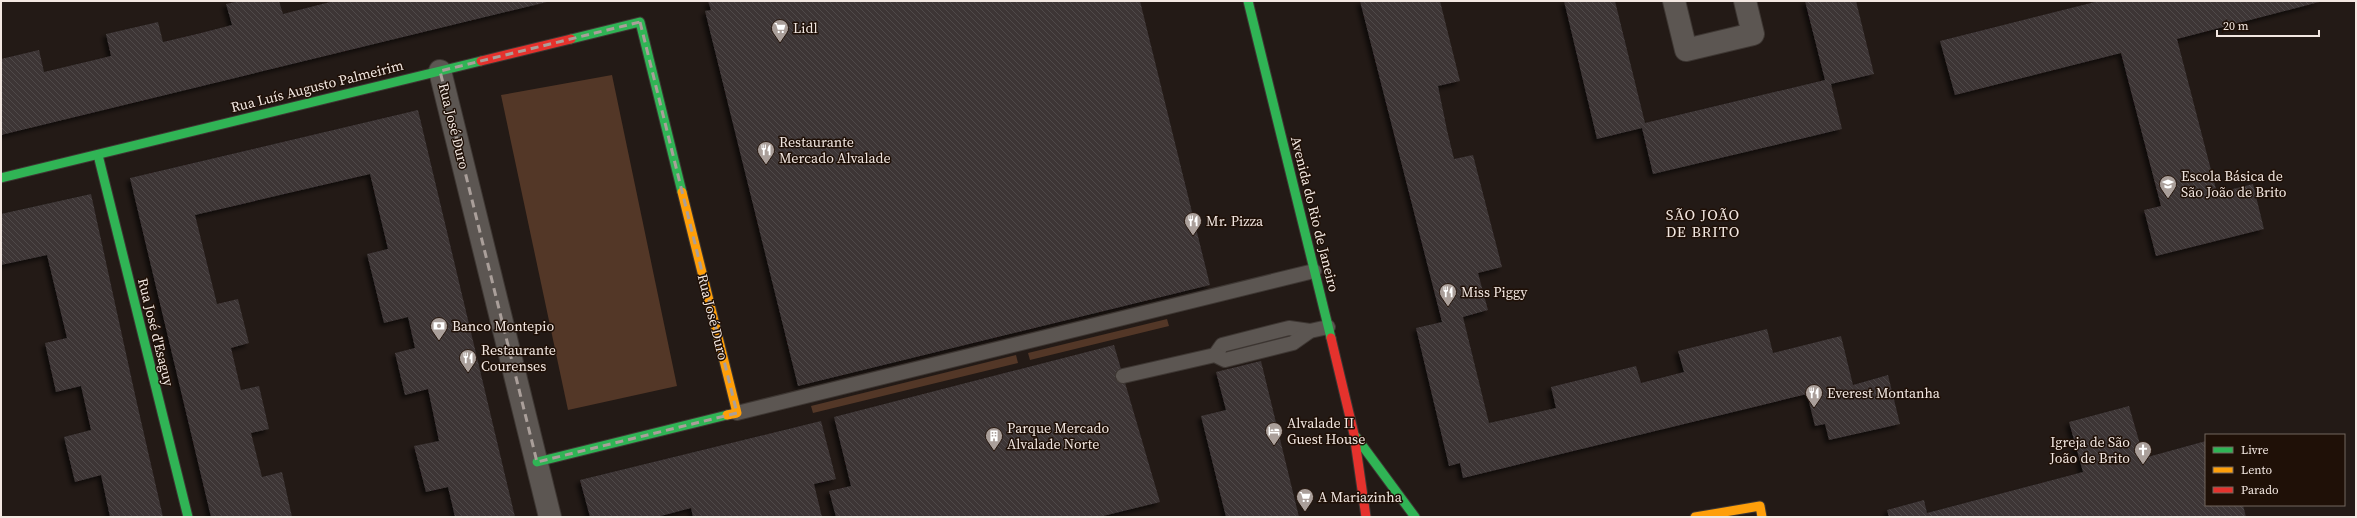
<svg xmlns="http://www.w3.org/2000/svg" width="2357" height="518" font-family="'Source Serif 4',serif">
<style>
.green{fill:#533727}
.building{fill:url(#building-back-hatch);filter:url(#shadow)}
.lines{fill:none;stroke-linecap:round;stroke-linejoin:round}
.lane-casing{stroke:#3e3733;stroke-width:16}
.street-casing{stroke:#3e3733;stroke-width:24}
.fast-casing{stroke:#3e3733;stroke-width:11}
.slow-casing{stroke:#3e3733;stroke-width:11}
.jam-casing{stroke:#3e3733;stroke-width:11}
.lane{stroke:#5c5652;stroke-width:14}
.street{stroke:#5c5652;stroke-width:22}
.fast{stroke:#30b455;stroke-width:9}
.slow{stroke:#ff9f0a;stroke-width:9}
.jam{stroke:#e5322d;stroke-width:9}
.marked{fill:none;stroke:#aa9f9a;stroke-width:3;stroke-dasharray:8 5;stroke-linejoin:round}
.labels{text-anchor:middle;stroke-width:3;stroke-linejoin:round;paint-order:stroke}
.poi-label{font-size:14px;fill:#f2e7e1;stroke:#1f1007;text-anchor:start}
.street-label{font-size:14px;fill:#f2e7e1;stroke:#1f1007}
.neighbourhood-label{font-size:15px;letter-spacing:1px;fill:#f2e7e1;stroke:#1f1007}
</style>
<defs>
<pattern id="building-back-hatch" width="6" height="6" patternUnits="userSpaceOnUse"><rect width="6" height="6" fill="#3c3435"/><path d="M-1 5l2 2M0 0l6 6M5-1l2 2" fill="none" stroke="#4f4848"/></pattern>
<filter id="shadow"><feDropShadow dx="-3.5" dy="3.5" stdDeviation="2" flood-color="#0009"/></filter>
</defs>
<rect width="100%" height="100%" fill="#231a16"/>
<g class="green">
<polygon points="612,75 677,386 568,410 501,95"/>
<polygon points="1167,319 1169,326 1030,360 1028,353"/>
<polygon points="1016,355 1018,363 813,413 811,406"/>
</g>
<g class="building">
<polygon points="240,1 279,1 283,14 334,1 547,2 1,135 1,59 39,50 44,72 111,56 106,34 158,22 163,42 197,34 232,25 226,4"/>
<polygon points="708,1 1140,1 1210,285 798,386 705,11 711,10"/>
<polygon points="1360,1 1440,1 1460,81 1438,86 1447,130 1454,159 1473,155 1502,267 1478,273 1488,310 1463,317 1489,423 1556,408 1551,387 1636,366 1641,383 1684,372 1678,351 1767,329 1773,353 1841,336 1853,385 1888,375 1900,424 1829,440 1825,424 1815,426 1807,394 1463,478 1460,463 1449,466 1416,328 1442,322"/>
<polygon points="1564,1 1615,1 1645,123 1825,80 1805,1 1856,1 1874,74 1831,84 1842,129 1653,174 1642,128 1597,139"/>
<polygon points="2099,1 2323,1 2177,39 2217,193 2253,184 2264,229 2156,256 2144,210 2161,206 2121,53 1955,95 1940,41"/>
<polygon points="418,110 515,517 455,517 448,487 426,492 414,446 439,441 428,389 405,395 395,353 415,348 408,317 384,323 367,254 388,249 370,174 195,215 217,304 238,299 249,343 231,348 241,390 259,386 269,429 251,433 262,477 282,472 292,517 211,517 130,178"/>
<polygon points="91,194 136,399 163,517 110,517 101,475 75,482 64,437 91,430 81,386 56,392 45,343 67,338 47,255 1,265 1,214"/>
<polygon points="1114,345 1160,502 1099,517 836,517 829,491 851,486 834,417"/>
<polygon points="1261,361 1299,517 1226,517 1201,416 1226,410 1216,372"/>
<polygon points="2129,406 2144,458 2206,441 2206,505 2243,505 2246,517 1889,517 1887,510 1924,500 1927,513 2083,472 2069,422"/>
<polygon points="821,421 836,479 814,484 822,517 693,517 691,508 657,517 590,517 580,480"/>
</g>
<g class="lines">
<defs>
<g id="lane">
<polyline points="1215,355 1222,345 1289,328 1310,331"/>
<polyline points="1123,376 1215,355 1225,360 1293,343 1310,331 1328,327"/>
<polyline points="737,413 1314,271"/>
</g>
<g id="street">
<polyline points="1674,1 1686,50 1753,34 1745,1"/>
<polyline points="440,71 550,517"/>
</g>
<g id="fast">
<polyline points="1248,1 1331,338"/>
<polyline points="571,39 640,22 682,192"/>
<polyline points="98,155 188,517"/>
<polyline points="1,178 481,61"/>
<polyline points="1356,437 1415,517"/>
<polyline points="537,462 727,415"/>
</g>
<g id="slow">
<polyline points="682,192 737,413 727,415"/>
<polyline points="1695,517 1760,506 1762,517"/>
</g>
<g id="jam">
<polyline points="481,61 571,39"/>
<polyline points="1331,338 1354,434 1366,517"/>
</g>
</defs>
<use href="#lane" class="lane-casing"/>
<use href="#street" class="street-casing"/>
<use href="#fast" class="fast-casing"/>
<use href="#slow" class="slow-casing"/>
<use href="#jam" class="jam-casing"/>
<use href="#lane" class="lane"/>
<use href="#street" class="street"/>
<use href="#fast" class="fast"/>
<use href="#slow" class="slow"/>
<use href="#jam" class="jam"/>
</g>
<path class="marked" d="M640 22 737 413 537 462 440 71Z"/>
<defs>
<symbol id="supermarket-pin" viewBox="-11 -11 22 30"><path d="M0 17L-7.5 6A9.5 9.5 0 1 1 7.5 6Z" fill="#aa9f9a" stroke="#1f1007"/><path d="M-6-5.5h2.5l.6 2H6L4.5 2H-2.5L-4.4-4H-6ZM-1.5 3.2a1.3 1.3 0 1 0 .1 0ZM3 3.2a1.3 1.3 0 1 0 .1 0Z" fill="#fff"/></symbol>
<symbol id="restaurant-pin" viewBox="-11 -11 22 30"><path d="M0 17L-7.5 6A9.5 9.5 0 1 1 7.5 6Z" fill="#aa9f9a" stroke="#1f1007"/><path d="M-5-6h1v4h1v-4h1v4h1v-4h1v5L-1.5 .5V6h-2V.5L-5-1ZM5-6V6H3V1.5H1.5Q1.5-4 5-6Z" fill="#fff"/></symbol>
<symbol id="school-pin" viewBox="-11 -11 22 30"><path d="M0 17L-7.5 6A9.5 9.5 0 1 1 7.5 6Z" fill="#aa9f9a" stroke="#1f1007"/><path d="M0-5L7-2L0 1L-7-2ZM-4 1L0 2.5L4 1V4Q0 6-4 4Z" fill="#fff"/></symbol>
<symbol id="bank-pin" viewBox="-11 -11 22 30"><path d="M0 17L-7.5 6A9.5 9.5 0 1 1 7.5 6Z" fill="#aa9f9a" stroke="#1f1007"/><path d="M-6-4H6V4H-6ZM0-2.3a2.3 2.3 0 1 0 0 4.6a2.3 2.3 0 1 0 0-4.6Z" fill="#fff"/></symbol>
<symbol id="hotel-pin" viewBox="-11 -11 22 30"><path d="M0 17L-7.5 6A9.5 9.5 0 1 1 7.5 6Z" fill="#aa9f9a" stroke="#1f1007"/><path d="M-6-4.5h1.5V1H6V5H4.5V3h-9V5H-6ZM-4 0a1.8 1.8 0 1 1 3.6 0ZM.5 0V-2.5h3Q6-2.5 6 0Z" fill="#fff"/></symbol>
<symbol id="building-pin" viewBox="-11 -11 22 30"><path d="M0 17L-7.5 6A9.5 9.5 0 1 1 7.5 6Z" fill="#aa9f9a" stroke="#1f1007"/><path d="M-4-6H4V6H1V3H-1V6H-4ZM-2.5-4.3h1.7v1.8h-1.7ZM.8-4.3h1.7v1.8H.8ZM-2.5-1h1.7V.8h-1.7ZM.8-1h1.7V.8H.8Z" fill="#fff"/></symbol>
<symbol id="church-pin" viewBox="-11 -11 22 30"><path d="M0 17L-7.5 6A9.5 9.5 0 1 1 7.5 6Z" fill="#aa9f9a" stroke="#1f1007"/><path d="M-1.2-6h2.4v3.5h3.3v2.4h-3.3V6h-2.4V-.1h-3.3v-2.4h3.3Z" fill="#fff"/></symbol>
</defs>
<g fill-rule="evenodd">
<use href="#supermarket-pin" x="770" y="18" width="20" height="27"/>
<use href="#restaurant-pin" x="756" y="140" width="20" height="27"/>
<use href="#school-pin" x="2158" y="174" width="20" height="27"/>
<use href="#restaurant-pin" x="1183" y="211" width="20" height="27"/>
<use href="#restaurant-pin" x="1438" y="282" width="20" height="27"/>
<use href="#bank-pin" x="429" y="316" width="20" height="27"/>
<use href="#restaurant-pin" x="458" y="348" width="20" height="27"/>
<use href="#restaurant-pin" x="1804" y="383" width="20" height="27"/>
<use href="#hotel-pin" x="1264" y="421" width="20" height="27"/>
<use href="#building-pin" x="984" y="426" width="20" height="27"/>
<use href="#church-pin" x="2133" y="440" width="20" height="27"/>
<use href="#supermarket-pin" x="1295" y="487" width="20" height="27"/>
</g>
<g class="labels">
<g class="poi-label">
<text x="793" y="33">Lidl</text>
<text x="779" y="147">Restaurante<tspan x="779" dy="16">Mercado Alvalade</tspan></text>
<text x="2181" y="181">Escola Básica de<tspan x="2181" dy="16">São João de Brito</tspan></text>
<text x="1206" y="226">Mr. Pizza</text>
<text x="1461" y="297">Miss Piggy</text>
<text x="452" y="331">Banco Montepio</text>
<text x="481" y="355">Restaurante<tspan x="481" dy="16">Courenses</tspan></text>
<text x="1827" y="398">Everest Montanha</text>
<text x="1287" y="428">Alvalade II<tspan x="1287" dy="16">Guest House</tspan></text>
<text x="1007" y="433">Parque Mercado<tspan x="1007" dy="16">Alvalade Norte</tspan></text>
<text x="2130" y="447" text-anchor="end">Igreja de São<tspan x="2130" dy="16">João de Brito</tspan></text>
<text x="1318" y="502">A Mariazinha</text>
</g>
<g class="street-label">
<text transform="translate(317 86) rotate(-14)" y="5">Rua Luís Augusto Palmeirim</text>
<text transform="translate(454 126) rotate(76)" y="5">Rua José Duro</text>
<text transform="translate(1315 214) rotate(76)" y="5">Avenida do Rio de Janeiro</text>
<text transform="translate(713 317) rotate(76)" y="5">Rua José Duro</text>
<text transform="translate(156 332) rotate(76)" y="5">Rua José d'Esaguy</text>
</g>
<g class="neighbourhood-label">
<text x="1703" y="220">SÃO JOÃO<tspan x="1703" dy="17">DE BRITO</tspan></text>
</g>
</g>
<rect width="2357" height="518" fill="none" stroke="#f2e7e1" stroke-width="4"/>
<rect x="2205" y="434" width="140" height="72" fill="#1f1007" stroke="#73665e"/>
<rect x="2213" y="447" width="20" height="6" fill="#30b455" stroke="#73665e"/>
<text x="2241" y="454" font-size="12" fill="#f2e7e1">Livre</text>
<rect x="2213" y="467" width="20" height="6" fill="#ff9f0a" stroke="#73665e"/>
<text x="2241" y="474" font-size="12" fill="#f2e7e1">Lento</text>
<rect x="2213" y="487" width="20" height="6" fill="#e5322d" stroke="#73665e"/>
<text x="2241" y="494" font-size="12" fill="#f2e7e1">Parado</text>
<path d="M2217 30v6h102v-6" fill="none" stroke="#f2e7e1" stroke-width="2"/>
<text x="2223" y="30" font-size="12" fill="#f2e7e1" stroke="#1f1007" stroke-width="3" paint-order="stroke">20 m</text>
</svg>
